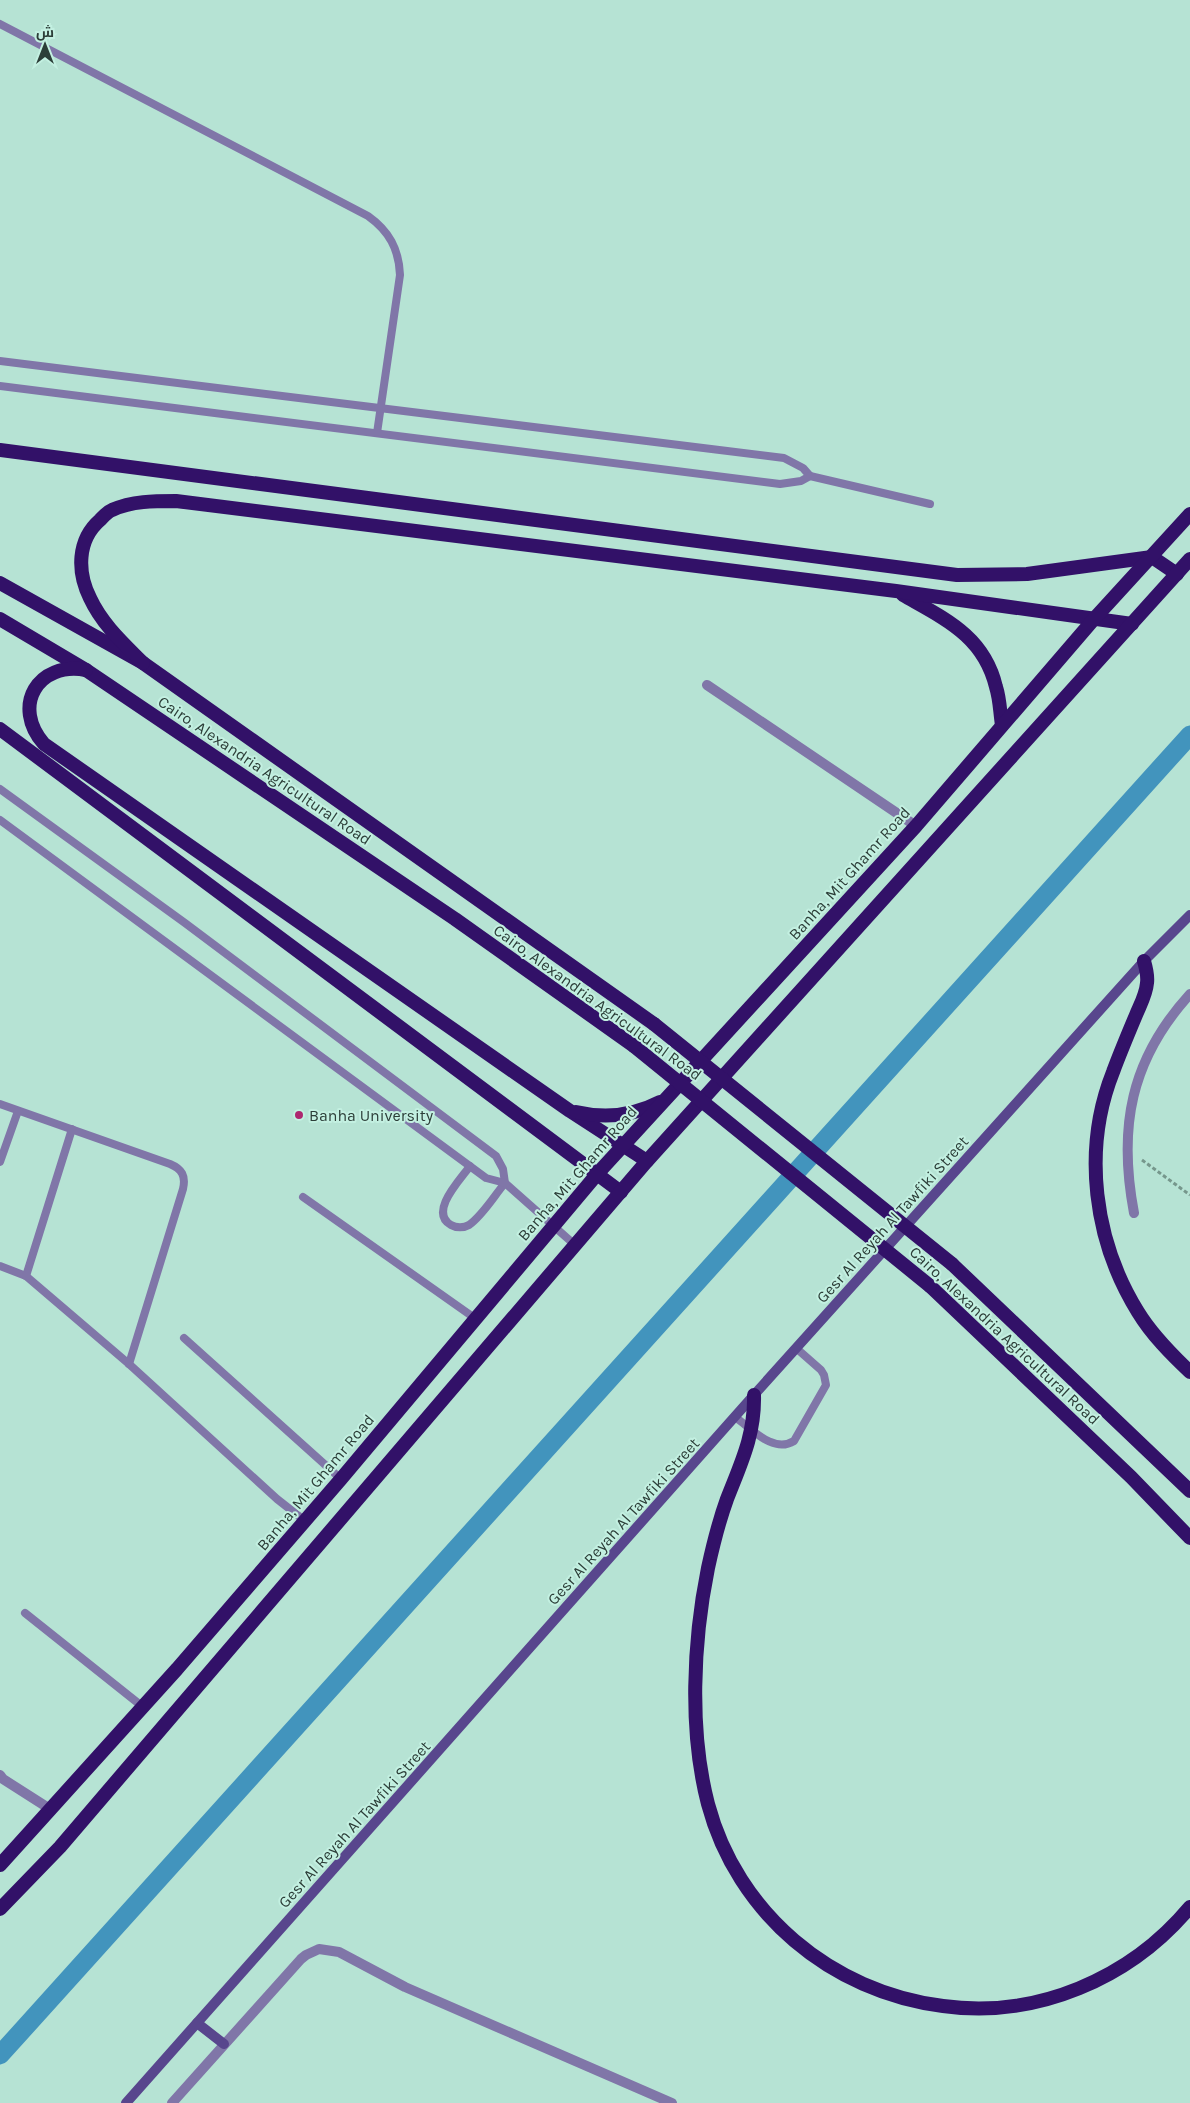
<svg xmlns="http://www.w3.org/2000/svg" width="1190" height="2103" font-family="Karla,Cairo,sans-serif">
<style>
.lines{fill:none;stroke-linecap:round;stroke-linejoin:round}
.canal{stroke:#4294bd;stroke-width:19}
.path{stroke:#76978c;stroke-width:3;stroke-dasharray:4 2.5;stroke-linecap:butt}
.service{stroke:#8076a8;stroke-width:8}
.minor{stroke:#8076a8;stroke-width:10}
.secondary{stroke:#58468d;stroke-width:10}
.trunk{stroke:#321168;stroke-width:14}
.trunk-bridge{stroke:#321168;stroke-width:14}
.poi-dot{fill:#ad276f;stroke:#c3f0e1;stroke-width:2}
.labels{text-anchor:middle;stroke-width:4;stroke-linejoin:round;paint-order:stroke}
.street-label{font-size:16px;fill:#2c3e38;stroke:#c3f0e1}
.poi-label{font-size:16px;fill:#2c3e38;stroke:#c3f0e1;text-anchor:start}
</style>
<rect width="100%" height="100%" fill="#b6e3d4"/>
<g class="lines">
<polyline class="canal" points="0,2055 1190,735"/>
<polyline class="path" points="1142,1160 1190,1195"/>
<g class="service">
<path d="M0 24 368 216C389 231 399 249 400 275L377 433"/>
<polyline points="0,361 784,458 803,468 810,476 801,481 780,484 0,386"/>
<polyline points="810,476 930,504"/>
<path d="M0 789 185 923 496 1156 503 1169 505 1183C494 1196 483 1215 469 1225 464 1228 456 1228 451 1225 428 1212 461 1179 470 1166"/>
<polyline points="0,820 486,1178 505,1183 575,1245"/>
<path d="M0 1104 170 1164C182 1169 186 1176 183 1189L129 1364"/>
<polyline points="0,1162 18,1111"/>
<polyline points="303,1197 476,1319"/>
<polyline points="0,1266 26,1276 129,1364 277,1499 305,1521"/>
<polyline points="26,1276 72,1129"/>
<polyline points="184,1338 341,1479"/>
<path d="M735 1417C751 1428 773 1454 794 1441L826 1385 824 1375 821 1370 796 1348"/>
<polyline points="25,1613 143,1707"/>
</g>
<g class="minor">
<polyline points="707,685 916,826"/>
<path d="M1134 1213C1118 1128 1130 1060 1190 994"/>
<polyline points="0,1775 3,1779 50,1809"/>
<polyline points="172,2103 301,1959 306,1955 319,1949 339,1952 405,1987 672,2103"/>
</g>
<g class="secondary">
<polyline points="197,2023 224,2044"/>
<polyline points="126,2103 754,1395 1144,961 1190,915"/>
</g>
<g class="trunk">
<polyline points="0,450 957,575 1027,574 1152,557 1177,574"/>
<polyline points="0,583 143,663 654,1024"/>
<path d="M903 595C945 619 984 636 996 687 1000 699 1000 713 1002 725"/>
<polyline points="0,619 86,670 455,919 634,1046"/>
<path d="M143 663C123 643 102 624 90 598 77 572 77 540 100 520 103 517 107 512 112 510 132 501 154 501 176 501L896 591 1132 624"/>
<path d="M86 670C38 661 11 706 44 744L570 1111 647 1161"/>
<polyline points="0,729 621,1192"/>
<path d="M1144 961C1146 968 1148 976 1147 983 1146 995 1140 1005 1136 1015 1128 1034 1120 1053 1113 1072 1082 1150 1094 1241 1138 1312 1152 1335 1171 1354 1190 1372"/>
<path d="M576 1112C606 1119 633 1116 660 1102"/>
<polyline points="952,1264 1190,1491"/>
<polyline points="930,1286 1131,1477 1190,1538"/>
<path d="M754 1395C755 1435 741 1463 727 1499 719 1521 713 1545 708 1568 693 1642 689 1731 708 1804 737 1913 831 1992 943 2006 1036 2019 1130 1979 1190 1907"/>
<polyline points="0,1865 177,1669 341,1479 598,1173 916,826 1094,619 1190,514"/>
<polyline points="0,1909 60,1847 647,1161 1190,559"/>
</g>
<g class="trunk-bridge">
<polyline points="654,1024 952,1264"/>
<polyline points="634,1046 930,1286"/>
</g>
</g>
<circle class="poi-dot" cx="299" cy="1115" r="5"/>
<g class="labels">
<g class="street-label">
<text transform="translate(265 770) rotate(34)" y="6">Cairo, Alexandria Agricultural Road</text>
<text transform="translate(849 873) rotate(-48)" y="6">Banha, Mit Ghamr Road</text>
<text transform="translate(598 1002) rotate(36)" y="6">Cairo, Alexandria Agricultural Road</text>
<text transform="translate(577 1173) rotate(-49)" y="6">Banha, Mit Ghamr Road</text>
<text transform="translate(892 1219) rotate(-48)" y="6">Gesr Al Reyah Al Tawfiki Street</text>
<text transform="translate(1005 1335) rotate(43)" y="6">Cairo, Alexandria Agricultural Road</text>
<text transform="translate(315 1482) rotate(-50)" y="6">Banha, Mit Ghamr Road</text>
<text transform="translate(623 1521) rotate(-48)" y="6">Gesr Al Reyah Al Tawfiki Street</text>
<text transform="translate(354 1824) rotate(-48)" y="6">Gesr Al Reyah Al Tawfiki Street</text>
</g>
<g class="poi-label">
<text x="309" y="1121">Banha University</text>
</g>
</g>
<g transform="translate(45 45)" stroke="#c3f0e1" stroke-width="4" paint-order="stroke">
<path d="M0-4L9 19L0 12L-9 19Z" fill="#2c3e38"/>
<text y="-8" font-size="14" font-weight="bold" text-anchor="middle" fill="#2c3e38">ش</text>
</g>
</svg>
